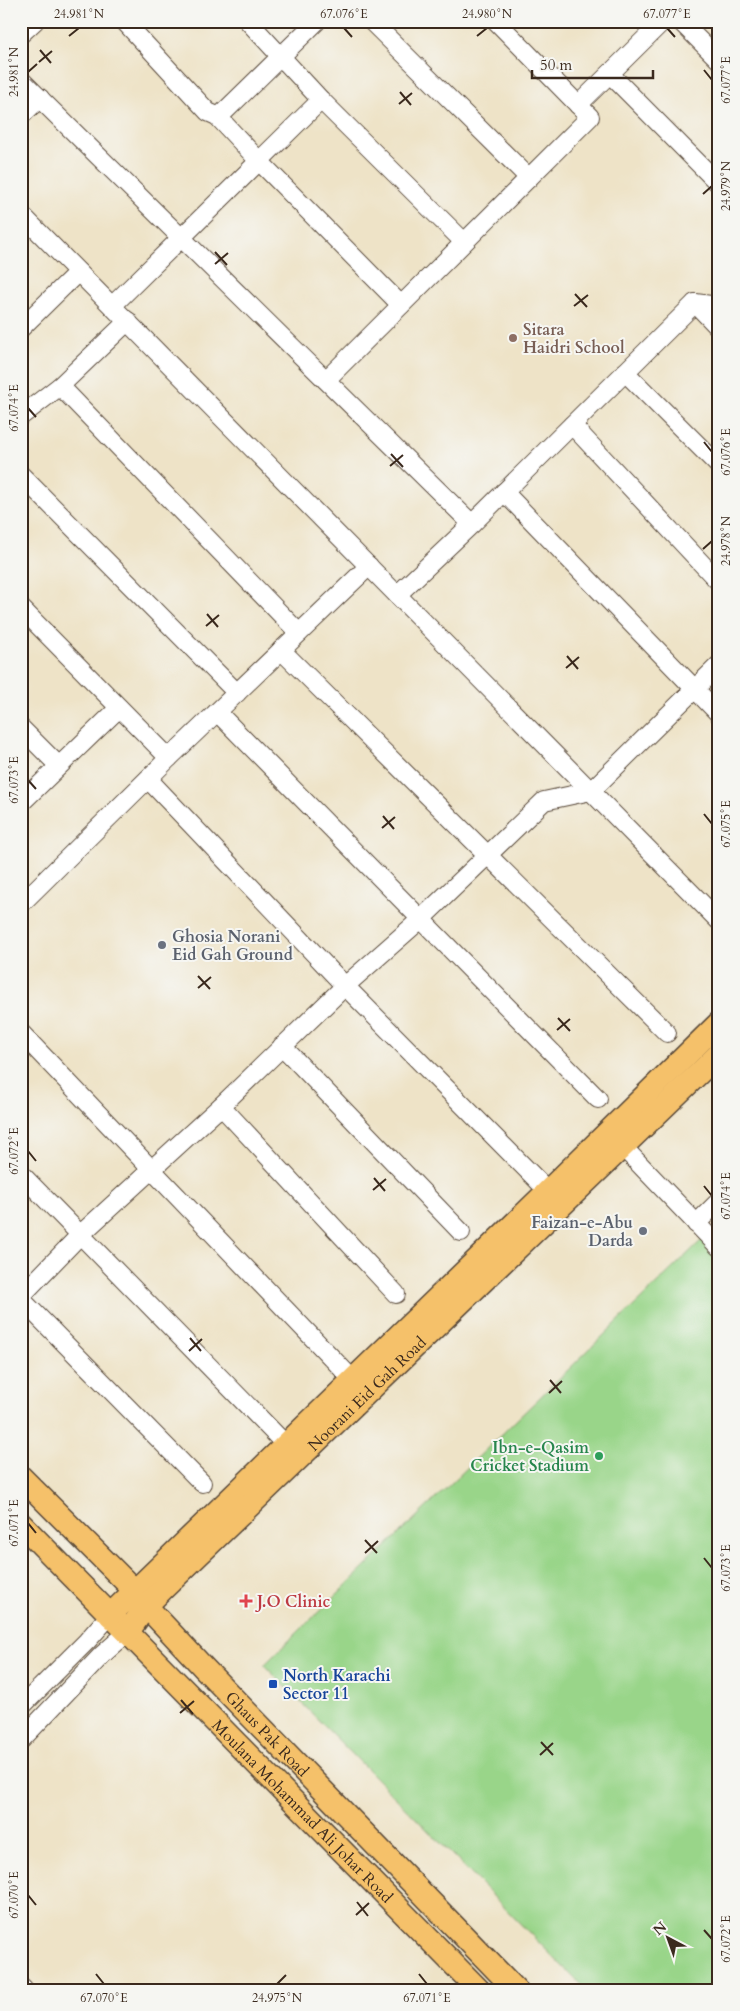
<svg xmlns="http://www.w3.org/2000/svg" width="740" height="2011" font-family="Cardo,serif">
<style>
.pitch{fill:#99d589;stroke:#6a8054}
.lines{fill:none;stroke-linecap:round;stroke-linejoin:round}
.minor-casing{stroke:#564637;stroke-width:20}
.major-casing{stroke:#564637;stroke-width:25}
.minor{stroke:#fff;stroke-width:18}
.major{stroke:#f5c16b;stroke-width:22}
.ticks{fill:none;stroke:#3b2a1e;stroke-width:2}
.education-dot{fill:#8d6e63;stroke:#f6f6f2;stroke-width:2}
.worship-dot{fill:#6b7280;stroke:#f6f6f2;stroke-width:2}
.leisure-dot{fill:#2e9e5b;stroke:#f6f6f2;stroke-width:2}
.health-dot{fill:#e0444e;stroke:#f6f6f2;stroke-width:2}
.transit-dot{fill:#1a4fb4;stroke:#f6f6f2;stroke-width:2}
.labels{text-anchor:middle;stroke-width:4;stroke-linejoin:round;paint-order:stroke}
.education-label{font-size:16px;font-weight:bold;fill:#785e54;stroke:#f6f6f2;text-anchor:start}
.worship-label{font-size:16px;font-weight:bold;fill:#5b616d;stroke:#f6f6f2;text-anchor:start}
.street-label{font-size:16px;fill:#3b2a1e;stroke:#f6f6f2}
.leisure-label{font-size:16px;font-weight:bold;fill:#27864d;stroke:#f6f6f2;text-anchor:end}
.health-label{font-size:16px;font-weight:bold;fill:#be3a42;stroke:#f6f6f2;text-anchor:start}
.transit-label{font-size:16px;font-weight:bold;fill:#164399;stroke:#f6f6f2;text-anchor:start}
.neatline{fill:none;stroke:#3b2a1e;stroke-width:2}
.ticks-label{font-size:12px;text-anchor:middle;fill:#3b2a1e}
</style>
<rect width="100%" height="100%" fill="#f6f6f2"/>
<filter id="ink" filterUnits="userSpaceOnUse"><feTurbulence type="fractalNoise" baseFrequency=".02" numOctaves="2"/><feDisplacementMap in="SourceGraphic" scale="10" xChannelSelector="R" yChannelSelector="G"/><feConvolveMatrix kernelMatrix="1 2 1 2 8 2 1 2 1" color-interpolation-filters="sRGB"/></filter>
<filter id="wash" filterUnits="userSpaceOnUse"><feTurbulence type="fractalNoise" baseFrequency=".0096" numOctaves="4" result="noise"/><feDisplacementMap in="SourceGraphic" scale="20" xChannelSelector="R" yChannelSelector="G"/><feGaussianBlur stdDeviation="1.12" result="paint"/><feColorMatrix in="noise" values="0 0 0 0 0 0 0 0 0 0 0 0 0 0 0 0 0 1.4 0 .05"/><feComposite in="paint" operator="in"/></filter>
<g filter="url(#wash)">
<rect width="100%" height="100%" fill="#eee3c7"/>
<polygon class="pitch" points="707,1235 719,1247 719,1990 586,1990 264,1665"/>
</g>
<g filter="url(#ink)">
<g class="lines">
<defs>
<g id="minor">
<polyline points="124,21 208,112 217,116 259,161 401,305"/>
<polyline points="248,21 321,100 464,242"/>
<polyline points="371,21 529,178"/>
<polyline points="680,21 719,60"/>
<polyline points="21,34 35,21"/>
<polyline points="610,74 719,184"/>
<polyline points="21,80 472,524"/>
<polyline points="578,105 663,21"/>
<polyline points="21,116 40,98"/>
<polyline points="217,116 223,113 317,21"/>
<polyline points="21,214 719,921"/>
<polyline points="695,303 719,328"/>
<polyline points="112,306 321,100"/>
<polyline points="21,328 78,272"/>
<polyline points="625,372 719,466"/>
<polyline points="326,380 590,117 496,21"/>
<polyline points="60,386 299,633"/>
<polyline points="21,416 60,386 128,321"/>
<polyline points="572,425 719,582"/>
<polyline points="21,475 237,693"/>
<polyline points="504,492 719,714"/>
<polyline points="397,595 472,524 695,303 719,306"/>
<polyline points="21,608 169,758"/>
<polyline points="281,650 667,1033"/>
<polyline points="217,712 598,1099"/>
<polyline points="21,728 59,766"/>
<polyline points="148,779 345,986 548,1191"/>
<polyline points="21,803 119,708"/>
<polyline points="21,904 169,758 369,566"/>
<polyline points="21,1033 352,1379"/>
<polyline points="282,1046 461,1232"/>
<polyline points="221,1106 396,1294"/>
<polyline points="623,1147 719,1247"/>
<polyline points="21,1174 286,1445"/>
<polyline points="696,1224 719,1201"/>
<polyline points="21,1296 81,1234 221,1106 345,986 421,919 544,801 591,791 719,665"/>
<polyline points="21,1299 202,1483"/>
<polyline points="21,1707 87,1641 110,1615"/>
<polyline points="21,1740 102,1655 128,1632"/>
<polyline points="21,1987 24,1990"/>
</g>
<g id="major">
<path id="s1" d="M21 1477 134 1590 146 1606 204 1668 516 1990"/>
<path id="s2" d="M21 1524 479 1990"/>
<polyline points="110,1615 548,1191 719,1023"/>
<path id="s3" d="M128 1632 146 1606 163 1589 719 1054"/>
</g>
</defs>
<use href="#minor" class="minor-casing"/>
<use href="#major" class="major-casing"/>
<use href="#minor" class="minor"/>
<use href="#major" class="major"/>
</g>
</g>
<path class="ticks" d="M344 28 352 37M667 28 675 37M69 36 79 28M477 36 487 28M40 50 51 63M39 62 52 51M704 70 712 80M28 72 37 64M400 92 411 105M399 104 412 93M703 194 712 186M215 252 227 265M215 264 228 253M575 294 587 307M574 306 588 295M28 408 36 417M704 442 712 452M391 454 403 467M390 466 403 455M703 549 712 541M207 614 218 627M206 626 219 615M567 656 578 669M566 668 579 657M28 780 36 789M704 814 712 824M383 816 394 829M382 828 395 817M198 976 210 989M198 988 211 977M558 1018 570 1031M557 1030 570 1019M28 1151 36 1161M374 1178 385 1191M704 1186 712 1196M373 1190 386 1179M190 1338 201 1351M189 1351 202 1339M550 1380 561 1393M549 1393 562 1381M28 1523 36 1533M365 1540 377 1553M365 1553 378 1541M704 1558 712 1568M181 1700 193 1714M180 1713 194 1701M541 1742 553 1755M540 1755 553 1743M28 1895 36 1905M357 1902 368 1916M356 1915 369 1903M704 1930 712 1939M96 1974 104 1984M419 1974 427 1984M277 1984 286 1975"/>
<circle class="education-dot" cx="513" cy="338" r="5"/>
<g class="worship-dot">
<circle cx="162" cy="945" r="5"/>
<circle cx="643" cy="1231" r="5"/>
</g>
<circle class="leisure-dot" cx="599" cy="1456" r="5"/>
<path class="health-dot" d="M243.5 1593.5h5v5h5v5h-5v5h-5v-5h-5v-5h5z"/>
<rect class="transit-dot" x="268" y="1679" width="10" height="10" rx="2.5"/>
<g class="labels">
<g class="education-label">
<text x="523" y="335">Sitara<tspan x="523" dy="18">Haidri School</tspan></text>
</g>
<g class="worship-label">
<text x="172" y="942">Ghosia Norani<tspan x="172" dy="18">Eid Gah Ground</tspan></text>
<text x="633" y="1228" text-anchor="end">Faizan-e-Abu<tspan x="633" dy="18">Darda</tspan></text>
</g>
<g class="street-label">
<text dy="6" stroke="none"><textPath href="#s3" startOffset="338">Noorani Eid Gah Road</textPath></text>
<text dy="6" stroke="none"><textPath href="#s1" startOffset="356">Ghaus Pak Road</textPath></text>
<text dy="6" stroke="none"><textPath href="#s2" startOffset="402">Moulana Mohammad Ali Johar Road</textPath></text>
</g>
<g class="leisure-label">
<text x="589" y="1453">Ibn-e-Qasim<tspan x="589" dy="18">Cricket Stadium</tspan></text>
</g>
<g class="health-label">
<text x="257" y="1607">J.O Clinic</text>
</g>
<g class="transit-label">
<text x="283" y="1681">North Karachi<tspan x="283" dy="18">Sector 11</tspan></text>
</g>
</g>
<rect width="740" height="2011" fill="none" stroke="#f6f6f2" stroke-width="55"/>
<g transform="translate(668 1938) rotate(319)" stroke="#f6f6f2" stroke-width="4" paint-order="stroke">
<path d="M0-4L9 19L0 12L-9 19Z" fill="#3b2a1e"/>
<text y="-8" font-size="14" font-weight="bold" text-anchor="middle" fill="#3b2a1e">N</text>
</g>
<path d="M532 70v8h121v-8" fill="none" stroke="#3b2a1e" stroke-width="2.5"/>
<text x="540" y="70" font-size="15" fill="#3b2a1e" stroke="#f6f6f2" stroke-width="4" paint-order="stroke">50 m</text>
<rect x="28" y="28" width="684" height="1956" class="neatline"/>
<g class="ticks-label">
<text x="79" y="18">24.981°N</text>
<text x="344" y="18">67.076°E</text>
<text x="487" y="18">24.980°N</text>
<text x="667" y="18">67.077°E</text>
<text transform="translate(14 72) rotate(-90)" y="4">24.981°N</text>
<text transform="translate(726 80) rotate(-90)" y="4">67.077°E</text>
<text transform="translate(726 186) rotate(-90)" y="4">24.979°N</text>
<text transform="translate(14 408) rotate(-90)" y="4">67.074°E</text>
<text transform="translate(726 452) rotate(-90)" y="4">67.076°E</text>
<text transform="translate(726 541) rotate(-90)" y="4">24.978°N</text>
<text transform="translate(14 780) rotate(-90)" y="4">67.073°E</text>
<text transform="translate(726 824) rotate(-90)" y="4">67.075°E</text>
<text transform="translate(14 1151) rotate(-90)" y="4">67.072°E</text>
<text transform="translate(726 1196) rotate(-90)" y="4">67.074°E</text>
<text transform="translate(14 1523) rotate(-90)" y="4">67.071°E</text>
<text transform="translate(726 1568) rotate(-90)" y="4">67.073°E</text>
<text transform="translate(14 1895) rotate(-90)" y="4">67.070°E</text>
<text transform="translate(726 1939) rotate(-90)" y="4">67.072°E</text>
<text x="104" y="2002">67.070°E</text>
<text x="277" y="2002">24.975°N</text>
<text x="427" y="2002">67.071°E</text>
</g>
</svg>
